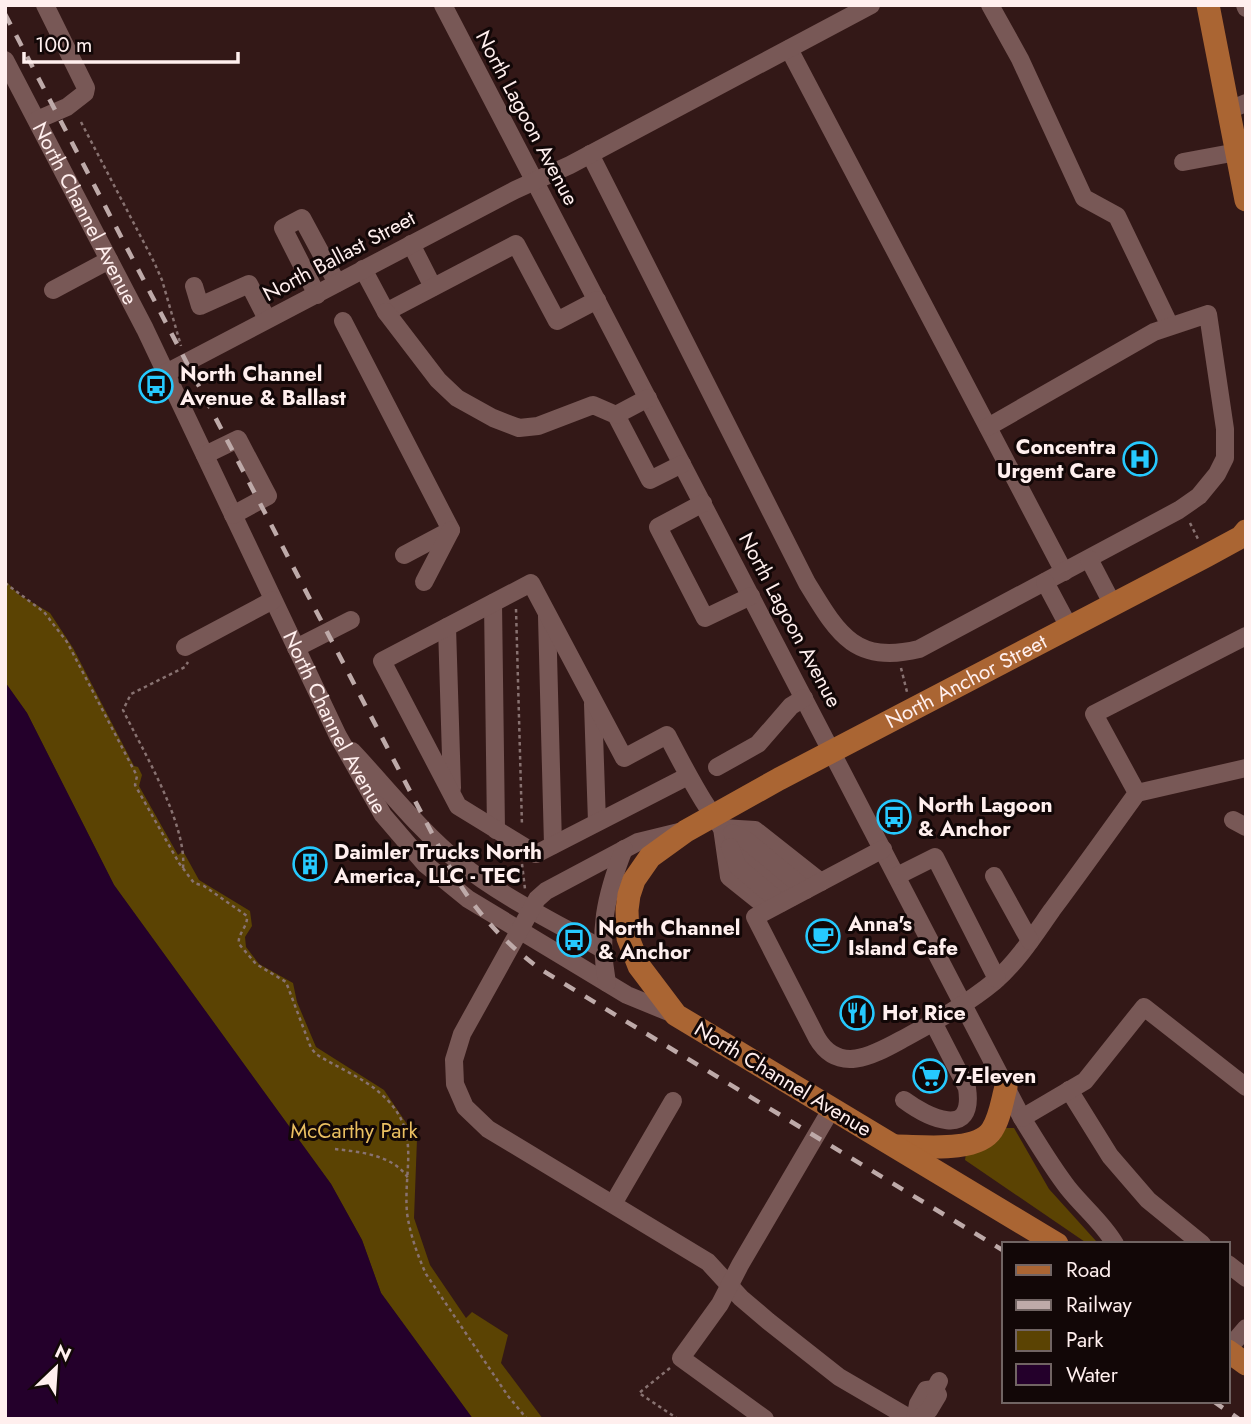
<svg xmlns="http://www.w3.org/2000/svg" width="1251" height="1424" font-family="Jost,sans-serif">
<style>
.green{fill:#5b4303}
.water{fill:#24002b}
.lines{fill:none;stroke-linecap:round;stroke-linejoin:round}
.path{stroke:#887271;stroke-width:2.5;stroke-dasharray:3.5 3.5;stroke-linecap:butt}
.minor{stroke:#785856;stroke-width:18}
.major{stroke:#aa6533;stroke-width:23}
.rail{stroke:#beaaa9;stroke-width:4.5;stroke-dasharray:12 12;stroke-linecap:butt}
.labels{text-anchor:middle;stroke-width:6;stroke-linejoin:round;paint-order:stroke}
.street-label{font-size:21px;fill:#ffefee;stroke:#120707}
.poi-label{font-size:21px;font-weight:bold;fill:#ffefee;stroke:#120707;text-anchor:start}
.park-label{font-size:21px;fill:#eabf61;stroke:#120707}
</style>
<rect width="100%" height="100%" fill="#331817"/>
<g class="green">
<polygon points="5,580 18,594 50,613 73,648 134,766 138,767 142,775 139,786 178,855 183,851 199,880 250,911 252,926 245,937 246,947 259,964 293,983 297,1002 316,1047 384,1090 417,1139 414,1218 430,1265 466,1318 472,1312 508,1335 501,1363 543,1419 473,1419 381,1293 362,1240 331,1184 114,885 27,713 5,682"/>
<path d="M1006 1128H1014L1049 1189 1096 1241 1094 1244H1088L965 1160 966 1154C984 1149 997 1146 1006 1128Z"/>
</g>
<polygon class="water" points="5,682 27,713 114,885 331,1184 362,1240 381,1293 473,1419 5,1419"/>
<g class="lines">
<g class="path">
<polyline points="81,122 154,262 162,280 181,346"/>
<polyline points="1190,523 1198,539"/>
<path d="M5 583 44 612 67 642 137 776 135 785 179 863 194 883 204 886 247 916C248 927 237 934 239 944L256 964 286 982 311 1048 316 1054C336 1067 362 1077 380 1093 423 1130 403 1166 407 1213 410 1234 417 1254 426 1274L508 1396 527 1419"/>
<polyline points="516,609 522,826"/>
<polyline points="901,668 907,692"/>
<polyline points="522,864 525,889"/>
<path d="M183 868C187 824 143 751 123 710L131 694 185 667 188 662"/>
<path d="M335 1149C361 1152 393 1155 408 1178"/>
<polyline points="670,1368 639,1393 678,1419"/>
</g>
<g class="minor">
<path d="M443 5 1022 1118C1037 1142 1051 1166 1068 1188 1083 1207 1103 1223 1115 1244"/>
<polyline points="990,5 1020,59 1084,198 1117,216 1170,326"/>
<polyline points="1245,5 1246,8"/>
<polyline points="789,49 1064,572"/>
<path id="s1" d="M5 60 145 329 338 736 383 815 425 864 468 899 627 995 676 1015"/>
<polyline points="1229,110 1246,103"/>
<polyline points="37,120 67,107 85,93 86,88 45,5"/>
<path d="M590 154 807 583C837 632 854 665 919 649L1179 510 1199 496 1217 474 1225 458V429L1208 314 1154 332 988 427"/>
<polyline points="1183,162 1237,152"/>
<polyline points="411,244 433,287"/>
<polyline points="363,269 386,312 516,244 557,321 597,300"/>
<polyline points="194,286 200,306 249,284 267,319"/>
<polyline points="53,290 109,260"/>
<polyline points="317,295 283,228 302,218 337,283"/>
<polyline points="386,312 438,380 457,398 493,418 519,428 538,426 593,405 616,415 650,480 682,464"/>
<polyline points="343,321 451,530 404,555"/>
<polyline points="166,373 515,190 570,165 871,5"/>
<polyline points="616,415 648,398"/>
<polyline points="205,455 238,439 268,496 233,515"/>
<polyline points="703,503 658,527 705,618 751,596"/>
<polyline points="1089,559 1113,605"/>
<polyline points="424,582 451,530"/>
<polyline points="1045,582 1069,627"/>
<polyline points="493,603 496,830"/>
<polyline points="547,616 553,845"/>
<polyline points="447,627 452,788"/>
<polyline points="185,647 273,600"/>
<polyline points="296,648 351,620"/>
<polyline points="593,704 597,822"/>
<path d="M352 751C386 787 422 833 460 863 502 897 555 922 602 949"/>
<polyline points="717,767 758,744 791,706 804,698"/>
<path d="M688 776 536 854 458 806 382 661 531 583 624 758 667 735C690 779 712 822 747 858 761 872 777 884 792 897"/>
<polyline points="1137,793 1246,768"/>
<polyline points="1233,820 1246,827"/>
<polyline points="722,828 755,830 821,882"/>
<polyline points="722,828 729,877 769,909"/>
<polyline points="679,832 638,842 546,891 537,899 462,1034 454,1060 455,1084 465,1107 488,1129 708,1262 741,1298 768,1321 839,1377 911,1419"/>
<polyline points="732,833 746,840 806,890"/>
<polyline points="730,847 738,867 781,903"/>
<path d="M883 849 755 917 817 1038C838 1074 872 1056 901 1040 934 1022 966 1005 995 981 1018 961 1035 934 1052 910 1081 871 1109 832 1137 793L1094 714 1246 636"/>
<polyline points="897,876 935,857 997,979"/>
<polyline points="994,876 1030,941"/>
<path d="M607 983C598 932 605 897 624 849"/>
<polyline points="1069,1090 1110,1156 1148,1200 1202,1244"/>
<path d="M904 1100C927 1117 975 1141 967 1088L933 1022"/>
<polyline points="1022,1118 1085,1081 1144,1007 1246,1087"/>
<polyline points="613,1204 673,1101"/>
<polyline points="1228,1264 1246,1278"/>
<polyline points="1228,1349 1246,1328"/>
<polyline points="765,1419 681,1358 720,1304 740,1265 832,1108"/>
<polyline points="915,1419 918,1404 926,1390 935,1389"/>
<polyline points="918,1419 929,1410 938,1395 935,1389 939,1381"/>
</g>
<g class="major">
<polyline points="1208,5 1246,200"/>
<path d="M897 1146C922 1146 977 1153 992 1130 1000 1118 1002 1101 1006 1087"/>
<path id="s2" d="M1057 1244 676 1015 639 966 628 938 627 910 629 895 634 880 650 857 686 831 779 779 1206 556 1241 537 1246 531"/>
<polyline points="1228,1351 1246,1364"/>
</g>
<g class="rail">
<path d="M5 14 449 866C472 908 501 940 540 969L1004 1251"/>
<polyline points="1213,1401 1239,1419"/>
</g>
</g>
<defs>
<symbol id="bus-ring" viewBox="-11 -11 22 22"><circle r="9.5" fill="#120707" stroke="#26c9fe" stroke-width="1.5"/><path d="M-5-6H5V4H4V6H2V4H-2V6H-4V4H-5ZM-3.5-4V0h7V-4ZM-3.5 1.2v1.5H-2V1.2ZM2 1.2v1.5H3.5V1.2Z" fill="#26c9fe"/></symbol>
<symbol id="hospital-ring" viewBox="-11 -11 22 22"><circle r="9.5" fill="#120707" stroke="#26c9fe" stroke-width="1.5"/><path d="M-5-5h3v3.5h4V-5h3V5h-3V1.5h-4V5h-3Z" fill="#26c9fe"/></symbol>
<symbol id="building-ring" viewBox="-11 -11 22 22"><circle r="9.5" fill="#120707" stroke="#26c9fe" stroke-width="1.5"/><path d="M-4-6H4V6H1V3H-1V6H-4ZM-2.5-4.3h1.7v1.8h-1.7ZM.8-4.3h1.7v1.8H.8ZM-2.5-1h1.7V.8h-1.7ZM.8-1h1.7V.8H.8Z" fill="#26c9fe"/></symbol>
<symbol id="cafe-ring" viewBox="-11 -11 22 22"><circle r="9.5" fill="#120707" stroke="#26c9fe" stroke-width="1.5"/><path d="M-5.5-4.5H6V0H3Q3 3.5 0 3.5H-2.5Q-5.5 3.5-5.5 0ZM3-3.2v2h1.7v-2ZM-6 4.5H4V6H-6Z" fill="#26c9fe"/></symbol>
<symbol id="restaurant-ring" viewBox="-11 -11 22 22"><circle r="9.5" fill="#120707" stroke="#26c9fe" stroke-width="1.5"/><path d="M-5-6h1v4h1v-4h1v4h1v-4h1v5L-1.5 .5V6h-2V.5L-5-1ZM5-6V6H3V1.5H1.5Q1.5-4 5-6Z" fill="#26c9fe"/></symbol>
<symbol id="supermarket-ring" viewBox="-11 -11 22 22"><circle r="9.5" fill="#120707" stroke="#26c9fe" stroke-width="1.5"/><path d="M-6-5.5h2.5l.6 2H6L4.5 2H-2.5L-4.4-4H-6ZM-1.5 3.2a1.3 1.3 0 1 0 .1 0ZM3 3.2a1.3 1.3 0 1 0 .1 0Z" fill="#26c9fe"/></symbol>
</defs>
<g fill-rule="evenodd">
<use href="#bus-ring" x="137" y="367" width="38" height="38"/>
<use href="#hospital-ring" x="1121" y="440" width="38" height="38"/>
<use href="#bus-ring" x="875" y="798" width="38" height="38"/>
<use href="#building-ring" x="291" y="845" width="38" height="38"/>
<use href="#cafe-ring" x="804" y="917" width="38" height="38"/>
<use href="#bus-ring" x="555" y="921" width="38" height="38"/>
<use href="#restaurant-ring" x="838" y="994" width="38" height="38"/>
<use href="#supermarket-ring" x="911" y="1057" width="38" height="38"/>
</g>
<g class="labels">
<g class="street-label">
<text transform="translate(527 118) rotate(62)" y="7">North Lagoon Avenue</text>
<text dy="7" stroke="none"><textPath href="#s1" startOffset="173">North Channel Avenue</textPath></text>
<text transform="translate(339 256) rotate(-28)" y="7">North Ballast Street</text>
<text transform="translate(790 620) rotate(62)" y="7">North Lagoon Avenue</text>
<text dy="7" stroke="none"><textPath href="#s2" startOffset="985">North Anchor Street</textPath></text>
<text dy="7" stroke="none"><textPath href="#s1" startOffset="740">North Channel Avenue</textPath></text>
<text transform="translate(783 1079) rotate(31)" y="7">North Channel Avenue</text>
</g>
<g class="poi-label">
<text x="180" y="381">North Channel<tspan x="180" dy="24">Avenue &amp; Ballast</tspan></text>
<text x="1116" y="454" text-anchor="end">Concentra<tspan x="1116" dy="24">Urgent Care</tspan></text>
<text x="918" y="812">North Lagoon<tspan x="918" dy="24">&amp; Anchor</tspan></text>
<text x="334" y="859">Daimler Trucks North<tspan x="334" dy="24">America, LLC - TEC</tspan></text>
<text x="848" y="931">Anna's<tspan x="848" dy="24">Island Cafe</tspan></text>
<text x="598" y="935">North Channel<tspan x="598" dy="24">&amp; Anchor</tspan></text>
<text x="882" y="1020">Hot Rice</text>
<text x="954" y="1083">7-Eleven</text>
</g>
<g class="park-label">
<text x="354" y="1138">McCarthy Park</text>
</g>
</g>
<rect width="1251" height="1424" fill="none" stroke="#ffefee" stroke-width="14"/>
<rect x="1002" y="1242" width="228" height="161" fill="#120707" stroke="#716463" stroke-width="2"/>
<rect x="1016" y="1265" width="35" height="10" fill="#aa6533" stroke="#716463" stroke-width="2"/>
<text x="1066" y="1277" font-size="21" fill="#ffefee">Road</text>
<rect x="1016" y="1300" width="35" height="10" fill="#beaaa9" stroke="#716463" stroke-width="2"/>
<text x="1066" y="1312" font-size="21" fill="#ffefee">Railway</text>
<rect x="1016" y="1330" width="35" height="21" fill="#5b4303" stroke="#716463" stroke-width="2"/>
<text x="1066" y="1347" font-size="21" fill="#ffefee">Park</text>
<rect x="1016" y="1364" width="35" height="21" fill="#24002b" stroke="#716463" stroke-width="2"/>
<text x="1066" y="1382" font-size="21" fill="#ffefee">Water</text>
<g transform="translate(56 1368) rotate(25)" stroke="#120707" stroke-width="5" paint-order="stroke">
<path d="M0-5L12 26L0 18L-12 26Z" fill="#ffefee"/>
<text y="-10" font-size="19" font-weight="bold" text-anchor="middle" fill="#ffefee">N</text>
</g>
<path d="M24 52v10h214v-10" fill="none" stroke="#ffefee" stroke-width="3.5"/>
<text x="35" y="52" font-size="21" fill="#ffefee" stroke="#120707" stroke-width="5" paint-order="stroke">100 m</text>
</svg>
